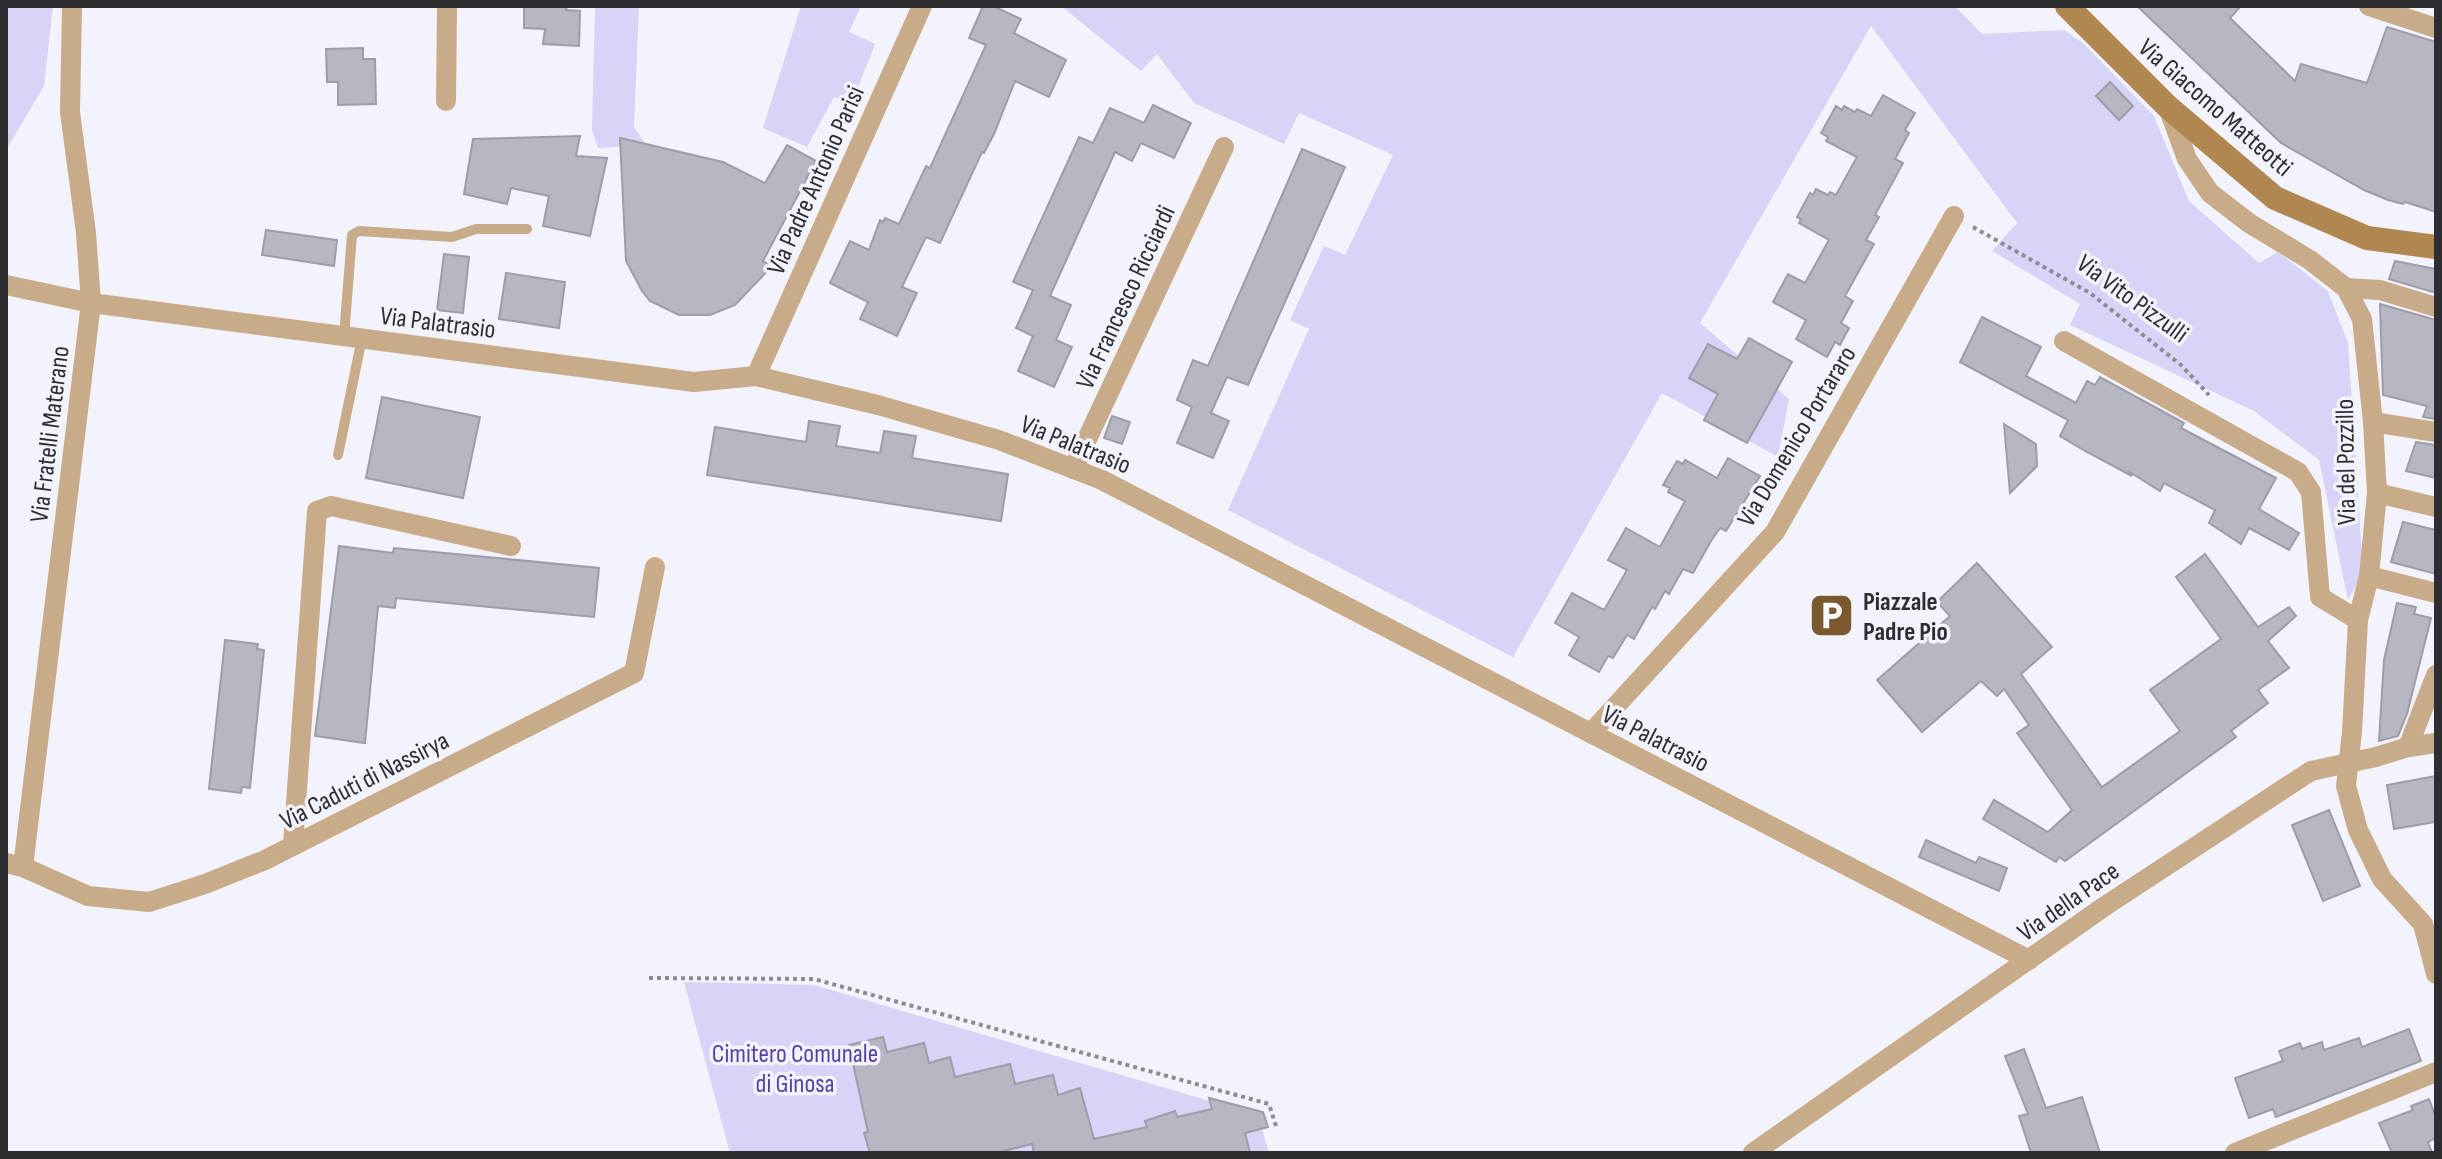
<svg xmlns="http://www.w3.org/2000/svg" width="2442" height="1159" font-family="'Sofia Sans Condensed',sans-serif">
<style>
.green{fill:#d6d4f7}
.building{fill:#b7b7c3;stroke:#9d9ca8;stroke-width:2}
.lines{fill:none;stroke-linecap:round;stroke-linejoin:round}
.path{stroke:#8b8b93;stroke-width:4;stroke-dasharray:4 4;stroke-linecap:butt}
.lane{stroke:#c8ab88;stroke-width:10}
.street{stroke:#c8ab88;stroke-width:20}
.secondary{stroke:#b18751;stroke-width:24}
.street-bridge{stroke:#c8ab88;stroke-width:20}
.labels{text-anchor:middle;stroke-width:7;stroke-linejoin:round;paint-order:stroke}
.street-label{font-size:26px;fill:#2d2d32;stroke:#f3f3fd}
.poi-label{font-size:26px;font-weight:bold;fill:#2d2d32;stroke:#f3f3fd;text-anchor:start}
.park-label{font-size:26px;fill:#5641a9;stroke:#f3f3fd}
</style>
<rect width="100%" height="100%" fill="#f3f3fd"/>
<g class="green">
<polygon points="6,6 53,6 44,86 6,150"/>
<polygon points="595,6 639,6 634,127 646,145 598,148 592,130"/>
<polygon points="801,6 861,6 849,32 875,44 852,103 834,97 807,147 763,128"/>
<polygon points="1061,6 1955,6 1982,34 2064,30 2083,43 2154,116 2189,201 2259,263 2278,252 2328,291 2348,343 2363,573 2348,600 2319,460 2254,411 2070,325 2080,304 1992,251 2017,223 1871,26 1700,323 1789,399 1778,457 1662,393 1513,657 1228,510 1309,329 1290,320 1324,246 1345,255 1393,155 1299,113 1284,144 1194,103 1157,54 1141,71"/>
<polygon points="684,982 814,985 1258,1115 1269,1153 730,1153"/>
</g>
<g class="building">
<polygon points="524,6 567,6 566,10 580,11 579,46 543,44 545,29 524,28"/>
<polygon points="983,6 993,6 1021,19 1014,33 1066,60 1049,97 1015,81 994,134 984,153 982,152 940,243 926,237 902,287 917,293 897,336 860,319 868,302 830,283 850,241 869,250 880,220 883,222 885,218 899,224 926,166 930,168 986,45 969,38"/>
<polygon points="2137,6 2241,6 2230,18 2295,81 2301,64 2367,83 2387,27 2436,42 2436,212 2405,202 2403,204 2388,200 2364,190 2281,143"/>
<polygon points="363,48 363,59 375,59 376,104 338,105 338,82 327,82 326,49"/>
<polygon points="2110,82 2133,106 2119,120 2096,96"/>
<polygon points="1883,95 1915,113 1905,130 1909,133 1895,159 1903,163 1875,215 1879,217 1866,240 1874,244 1845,296 1853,301 1841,323 1849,328 1840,345 1835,342 1827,357 1796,339 1806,320 1773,302 1788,274 1805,283 1829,240 1799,223 1801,219 1797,217 1810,193 1813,195 1816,189 1828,195 1830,192 1836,195 1857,157 1826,141 1828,137 1821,133 1836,106 1842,110 1844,106 1855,112 1857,109 1871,116"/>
<polygon points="1153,105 1191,123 1174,158 1141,143 1132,161 1115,152 1050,296 1071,305 1056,340 1072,347 1054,387 1018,371 1033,336 1016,328 1033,290 1013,282 1079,137 1093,143 1110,108 1144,123"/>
<polygon points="580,136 576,156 607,158 590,236 543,226 549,196 511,188 507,204 464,194 473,139"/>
<polygon points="620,138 723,162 765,183 787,145 816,161 763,261 772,266 735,305 710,315 679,315 650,301 642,291 626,261"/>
<polygon points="1302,149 1345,167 1248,385 1227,377 1211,413 1229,421 1213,458 1177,443 1192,407 1177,400 1193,360 1208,366"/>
<polygon points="266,230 337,240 334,266 262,255"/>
<polygon points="444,254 469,257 463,313 437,310"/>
<polygon points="2395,261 2436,269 2436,293 2389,279"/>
<polygon points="506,273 565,282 559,328 499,319"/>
<polygon points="2380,304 2436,320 2436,419 2423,417 2427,406 2383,395"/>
<polygon points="1982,317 2041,347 2026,376 2076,403 2087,381 2095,385 2100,377 2184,423 2181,428 2276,478 2259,509 2299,533 2289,550 2249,528 2241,544 2209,523 2215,510 2164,483 2160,491 2128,471 2132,476 2085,451 2060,436 2068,420 1960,362"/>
<polygon points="1749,338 1792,362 1747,443 1704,420 1718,394 1689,378 1708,344 1737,359"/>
<polygon points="382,397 480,417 463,498 366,478"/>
<polygon points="1112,416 1130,422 1122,444 1104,438"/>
<polygon points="809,421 840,426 836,446 880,453 884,431 916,436 912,458 1008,474 1001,521 707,475 715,427 806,442"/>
<polygon points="2004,424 2036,444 2037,466 2010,493"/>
<polygon points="2416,442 2436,445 2436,478 2406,471"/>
<polygon points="1728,458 1760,476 1726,531 1720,528 1711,541 1693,573 1683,569 1669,594 1665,591 1655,609 1652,607 1634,639 1627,635 1613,658 1608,656 1599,672 1569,655 1579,637 1555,623 1572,593 1604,610 1627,570 1608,560 1626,528 1660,547 1685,501 1668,492 1670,488 1663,485 1677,461 1683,464 1685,460 1717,478"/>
<polygon points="2403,522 2436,530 2436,574 2391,562"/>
<polygon points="339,546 393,553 394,548 599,568 594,617 396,598 395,608 378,606 365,743 315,736"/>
<polygon points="2205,554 2258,627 2289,607 2296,616 2268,641 2289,668 2258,690 2268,703 2231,731 2236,737 2065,861 2059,857 2056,862 1983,819 1994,800 2048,832 2072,810 2017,733 2029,725 2004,689 1997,696 1981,681 1922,732 1877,680 1950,616 1937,602 1977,563 2052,647 2021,674 2102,787 2180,731 2150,690 2221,639 2176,577"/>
<polygon points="2397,603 2416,607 2414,614 2431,618 2407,714 2398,736 2379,741 2384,660"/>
<polygon points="225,640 258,644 257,649 264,650 250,788 242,787 241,793 209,789"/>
<polygon points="2436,776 2436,822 2394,829 2387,785"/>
<polygon points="2329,810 2360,886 2323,901 2292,825"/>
<polygon points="1926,840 1976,863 1979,857 2007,868 1999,891 1919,857"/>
<polygon points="2409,1029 2421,1061 2276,1117 2273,1109 2249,1118 2235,1078 2283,1061 2279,1051 2300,1043 2302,1049 2322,1042 2324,1050 2359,1038 2362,1047"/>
<polygon points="883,1037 887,1052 924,1043 929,1063 950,1057 955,1077 1010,1064 1015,1084 1053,1075 1058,1095 1080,1088 1094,1139 1147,1127 1145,1121 1175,1111 1177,1117 1212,1109 1209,1098 1263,1112 1268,1127 1245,1133 1250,1153 1034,1153 1032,1144 995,1153 870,1153 864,1133 868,1132 849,1045"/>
<polygon points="2024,1049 2046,1108 2082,1097 2100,1153 2031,1153 2019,1116 2028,1114 2005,1056"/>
<polygon points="2429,1099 2436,1118 2436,1138 2428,1142 2432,1153 2392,1153 2379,1123 2413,1110 2411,1106"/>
</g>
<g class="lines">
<g class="path">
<polyline points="1973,227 2090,293 2181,365 2209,395"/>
<polyline points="649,978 814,979 1269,1104 1276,1126"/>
</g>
<g class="lane">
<polyline points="344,336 352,235 359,231 452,237 476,229 527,229"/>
<polyline points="338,455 362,338"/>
</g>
<g class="street">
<polyline points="2369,6 2436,28"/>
<polyline points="446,101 447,6"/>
<polyline points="2168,107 2187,159 2210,193 2249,223 2310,260 2346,288 2362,319 2373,422 2377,493 2369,576 2358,620 2352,732 2346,786 2358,830 2382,879 2423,924 2436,974"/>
<polyline points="6,285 91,303 694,382 756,376 878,405 999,440 1102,480 2029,960"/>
<polyline points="2346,288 2380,290 2436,307"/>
<polyline points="2064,341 2298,472 2311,492 2320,597 2358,620"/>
<polyline points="756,376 922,6"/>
<polyline points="2373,422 2436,432"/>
<polyline points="1073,469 1224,147"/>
<polyline points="2377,493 2436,507"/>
<polyline points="2369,576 2436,593"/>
<polyline points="1591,733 1775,532 1954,216"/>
<polyline points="2408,747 2436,675"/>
<polyline points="2376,757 2408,747 2436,743"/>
<polyline points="293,845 317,511 331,506 511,546"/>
<polyline points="6,863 23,867 88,896 149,902 205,884 265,860 634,673 655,567"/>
<polyline points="23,867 91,303 86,233 70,112 72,6"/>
<polyline points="1753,1153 2105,906 2311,771"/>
<polyline points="2235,1153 2436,1072"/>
</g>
<polyline class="secondary" points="2067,6 2168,107 2275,198 2367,238 2436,247"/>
<polyline class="street-bridge" points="2311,771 2376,757"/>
</g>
<defs>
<symbol id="parking-square" viewBox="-11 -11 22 22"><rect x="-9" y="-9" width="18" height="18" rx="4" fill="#7a592f" stroke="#f3f3fd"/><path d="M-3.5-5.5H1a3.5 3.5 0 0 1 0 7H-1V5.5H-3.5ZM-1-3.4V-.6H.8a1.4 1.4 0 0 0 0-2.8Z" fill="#fff"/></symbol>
</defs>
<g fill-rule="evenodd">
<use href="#parking-square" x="1806" y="590" width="51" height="51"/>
</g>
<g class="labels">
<g class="street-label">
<text transform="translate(2216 107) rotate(41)" y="9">Via Giacomo Matteotti</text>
<text transform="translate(815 180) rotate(-66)" y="9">Via Padre Antonio Parisi</text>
<text transform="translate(1125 297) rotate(-65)" y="9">Via Francesco Ricciardi</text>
<text transform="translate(2133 298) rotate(36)" y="9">Via Vito Pizzulli</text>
<text transform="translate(438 322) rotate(7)" y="9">Via Palatrasio</text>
<text transform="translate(49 434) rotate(-83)" y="9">Via Fratelli Materano</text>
<text transform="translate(1796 436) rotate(-59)" y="9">Via Domenico Portararo</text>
<text transform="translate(1076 444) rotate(22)" y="9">Via Palatrasio</text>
<text transform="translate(2345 462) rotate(-91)" y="9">Via del Pozzillo</text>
<text transform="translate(1656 738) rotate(27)" y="9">Via Palatrasio</text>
<text transform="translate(364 780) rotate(-27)" y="9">Via Caduti di Nassirya</text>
<text transform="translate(2068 901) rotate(-35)" y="9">Via della Pace</text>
</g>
<g class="poi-label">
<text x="1863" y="610">Piazzale<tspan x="1863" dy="30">Padre Pio</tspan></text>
</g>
<g class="park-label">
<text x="795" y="1062">Cimitero Comunale<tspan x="795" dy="30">di Ginosa</tspan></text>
</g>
</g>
<rect width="2442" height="1159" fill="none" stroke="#2d2d32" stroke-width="16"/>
</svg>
